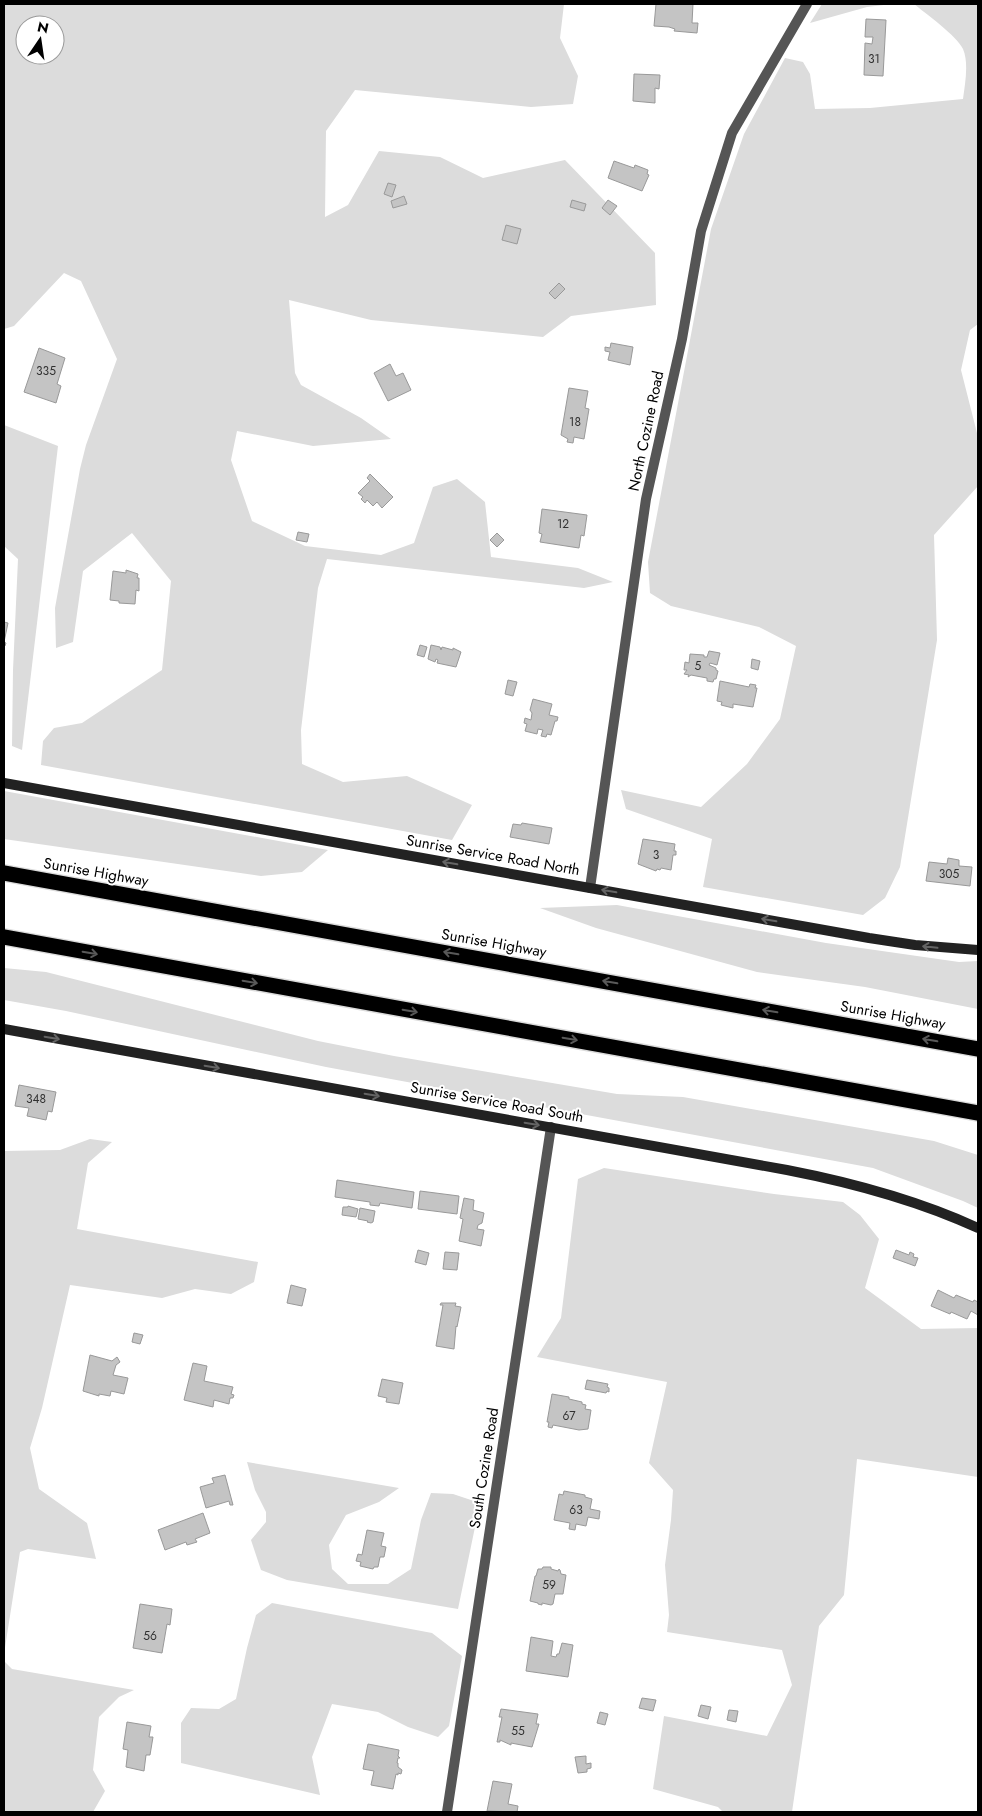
<svg xmlns="http://www.w3.org/2000/svg" width="982" height="1816" font-family="Jost,sans-serif">
<style>
.green{fill:#dcdcdc;fill-rule:evenodd}
.building{fill:#c4c4c4;stroke:#999}
.lines{fill:none;stroke-linecap:round;stroke-linejoin:round}
.highway-casing{stroke:#dbdbdb;stroke-width:18}
.street{stroke:#555;stroke-width:10}
.secondary{stroke:#222;stroke-width:10}
.highway{stroke:#000;stroke-width:15}
.oneway{stroke:#646464}
.oneway2{stroke:#595959}
.labels{text-anchor:middle;stroke-width:4;stroke-linejoin:round;paint-order:stroke}
.number-label{font-size:12px;fill:#313131}
.street-label{font-size:15px;fill:#000;stroke:#fff}
</style>
<rect width="100%" height="100%" fill="#fff"/>
<g class="green">
<path d="M4 4H564L560 38 578 76 573 104 531 107 355 90 326 131 325 217 348 205 379 151 440 157 483 178 565 160 655 253 656 305 571 316 543 337 371 320 289 300 295 373 301 385 361 418 391 439 313 446 237 431 231 460 252 521 305 546 381 555 414 543 433 487 457 479 485 502 491 557 578 568 613 582 584 588 327 559 318 588 301 730 302 764 343 782 407 776 472 805 452 840 41 765 43 741 54 728 82 723 162 670 171 581 132 533 83 571 73 642 56 648 55 608 80 469 86 445 117 359 81 281 64 273 14 326 4 329ZM25 25H55V55H25Z"/>
<polygon points="822,4 892,4 867,7 810,23"/>
<path d="M914 4H978V324L970 330 961 370 978 437V486L934 535 937 640 900 867 885 898 863 915 703 887 712 839 626 809 621 790 701 807 747 764 780 719 796 646 759 627 671 606 650 593 648 562 711 229 744 134 785 58 803 62 810 74 815 109 870 108 963 99C965 84 969 63 963 49 957 36 925 13 914 4Z"/>
<polygon points="4,425 58,446 22,750 12,746 13,670 18,559 4,546"/>
<polygon points="4,791 328,850 302,872 261,876 4,839"/>
<polygon points="617,905 826,943 959,962 978,961 978,1009 865,987 757,972 596,928 540,908"/>
<polygon points="4,968 46,972 318,1041 394,1056 617,1094 683,1097 934,1141 978,1155 978,1208 963,1201 873,1168 326,1067 66,1011 4,1000"/>
<polygon points="90,1139 112,1142 88,1163 77,1229 258,1262 254,1282 231,1294 195,1289 162,1298 70,1285 42,1408 30,1448 39,1489 87,1523 96,1559 28,1549 20,1552 4,1654 4,1151 60,1150"/>
<polygon points="604,1168 774,1194 843,1202 860,1215 879,1239 865,1288 921,1329 978,1328 978,1477 857,1459 844,1595 819,1626 792,1812 723,1812 718,1807 653,1789 664,1716 767,1736 792,1685 782,1650 667,1632 669,1615 665,1565 671,1520 673,1490 649,1463 667,1382 537,1357 561,1318 578,1179"/>
<polygon points="247,1462 399,1488 379,1502 346,1515 329,1545 332,1569 348,1584 388,1584 411,1569 421,1520 431,1493 453,1494 480,1503 458,1609 287,1580 261,1570 251,1540 266,1522 266,1512 255,1490"/>
<polygon points="272,1603 432,1633 462,1656 449,1726 438,1737 408,1727 378,1712 332,1704 312,1757 320,1795 181,1763 181,1723 191,1708 219,1709 236,1699 247,1648 256,1615"/>
<polygon points="4,1661 12,1669 134,1690 119,1697 99,1717 93,1770 105,1791 93,1812 4,1812"/>
</g>
<g class="building">
<polygon points="656,4 693,4 692,23 698,23 697,33 674,31 675,29 669,27 654,26"/>
<polygon points="866,19 886,20 883,76 864,75 865,43 872,44 873,37 865,37"/>
<polygon points="634,74 660,75 659,89 655,88 655,103 633,101"/>
<polygon points="614,161 634,168 635,165 648,170 647,174 649,175 642,191 608,178"/>
<polygon points="388,183 396,185 392,197 384,194"/>
<polygon points="404,196 407,204 393,208 391,201"/>
<polygon points="572,200 586,204 584,211 570,207"/>
<polygon points="608,200 617,206 610,215 602,208"/>
<polygon points="506,225 521,229 517,244 502,240"/>
<polygon points="559,283 565,289 555,299 549,293"/>
<polygon points="611,343 633,347 630,365 608,360 610,352 605,351 605,347 610,348"/>
<polygon points="39,348 65,358 57,384 61,386 56,403 24,392"/>
<polygon points="390,364 396,376 403,373 411,390 388,401 374,373"/>
<polygon points="569,388 588,391 585,408 589,409 584,439 574,437 573,443 567,442 568,439 561,435"/>
<polygon points="370,474 393,497 382,508 377,502 373,506 367,500 365,503 361,499 363,497 358,493 370,481 367,478"/>
<polygon points="542,509 587,515 584,536 581,535 579,548 540,542 542,534 539,533"/>
<polygon points="298,532 309,534 307,542 296,540"/>
<polygon points="497,533 504,540 497,547 490,540"/>
<polygon points="126,570 138,574 137,578 139,578 139,591 136,590 135,604 119,603 119,601 110,600 113,571 126,573"/>
<polygon points="4,622 8,623 4,642 6,643 5,646 4,645"/>
<polygon points="420,645 427,647 424,657 417,655"/>
<polygon points="431,645 440,647 441,650 442,647 453,650 453,648 461,652 456,667 437,663 438,660 436,659 435,662 428,659"/>
<polygon points="709,651 720,653 717,665 710,663 709,665 716,668 716,670 718,671 716,679 714,679 713,682 707,681 707,678 691,675 688,677 689,675 684,674 687,670 684,670 685,662 689,663 690,654 704,655 704,657 707,657"/>
<polygon points="752,659 760,661 758,670 751,668"/>
<polygon points="508,680 517,682 513,696 505,694"/>
<polygon points="720,681 749,687 750,684 756,685 755,688 757,688 753,707 733,704 733,708 721,705 722,702 717,701"/>
<polygon points="533,699 552,704 549,715 558,717 557,721 555,721 551,735 547,734 546,737 541,736 543,730 538,729 537,734 525,731 527,724 524,723 525,718 531,720 532,713 530,710"/>
<polygon points="522,823 552,828 549,844 510,837 513,824 521,825"/>
<polygon points="643,839 675,844 674,851 676,851 676,855 673,855 671,870 661,868 660,870 657,869 656,871 638,864"/>
<polygon points="948,858 959,860 959,866 972,867 970,886 926,881 929,862 947,864"/>
<polygon points="19,1085 56,1092 52,1112 48,1111 46,1120 27,1116 29,1108 15,1106"/>
<polygon points="337,1180 414,1192 412,1208 380,1203 379,1206 370,1205 370,1202 335,1197"/>
<polygon points="420,1191 459,1196 457,1214 418,1209"/>
<polygon points="464,1198 474,1200 473,1210 484,1213 482,1223 478,1225 477,1229 484,1230 481,1246 459,1241 463,1219 460,1218"/>
<polygon points="348,1206 358,1209 356,1217 342,1215 343,1207 348,1207"/>
<polygon points="360,1208 375,1211 373,1222 371,1223 367,1222 368,1221 358,1219"/>
<polygon points="418,1250 429,1253 426,1265 415,1262"/>
<polygon points="896,1250 909,1255 910,1252 914,1254 913,1257 918,1258 915,1266 893,1258"/>
<polygon points="445,1252 459,1253 457,1270 443,1269"/>
<polygon points="291,1285 306,1289 302,1306 287,1303"/>
<polygon points="938,1290 954,1298 956,1295 973,1302 974,1300 978,1302 978,1315 971,1311 967,1319 951,1312 950,1314 931,1306"/>
<polygon points="441,1303 456,1303 455,1306 461,1307 457,1327 456,1326 454,1349 436,1346 443,1305 440,1305"/>
<polygon points="134,1333 143,1335 140,1344 132,1342"/>
<polygon points="90,1355 112,1361 117,1357 120,1362 116,1365 113,1375 128,1378 124,1394 111,1391 110,1396 99,1394 99,1396 83,1391"/>
<polygon points="193,1363 207,1366 204,1381 233,1387 231,1394 234,1395 233,1398 230,1398 229,1404 214,1400 213,1407 184,1400"/>
<polygon points="382,1379 403,1383 399,1404 386,1402 387,1398 378,1396"/>
<polygon points="587,1380 608,1384 607,1387 609,1388 609,1392 607,1391 606,1393 585,1389"/>
<polygon points="552,1394 569,1397 569,1399 582,1402 582,1404 586,1405 585,1409 591,1410 588,1429 579,1430 553,1425 552,1428 548,1427 549,1422 547,1422"/>
<polygon points="225,1475 233,1505 230,1505 229,1501 206,1508 200,1487 214,1483 212,1478"/>
<polygon points="564,1491 585,1495 585,1497 592,1499 590,1509 600,1511 599,1519 588,1517 586,1526 576,1524 575,1530 569,1529 570,1523 554,1520 559,1494 563,1495"/>
<polygon points="203,1513 210,1533 195,1539 197,1542 187,1545 186,1542 165,1550 158,1530"/>
<polygon points="367,1530 384,1533 381,1546 386,1547 384,1557 380,1557 378,1567 374,1567 373,1569 360,1566 361,1562 356,1561 358,1554 362,1555"/>
<polygon points="543,1567 551,1567 551,1569 558,1571 559,1569 560,1570 561,1574 566,1575 563,1594 555,1594 553,1604 551,1605 542,1603 542,1605 538,1604 538,1603 530,1601 535,1576 536,1576 538,1569 542,1569"/>
<polygon points="140,1604 172,1609 170,1625 167,1624 162,1653 133,1648"/>
<polygon points="531,1637 553,1641 551,1656 556,1657 557,1654 559,1654 562,1643 573,1645 568,1677 526,1671"/>
<polygon points="642,1698 656,1700 653,1711 639,1708"/>
<polygon points="701,1705 711,1707 708,1719 698,1716"/>
<polygon points="501,1709 538,1714 536,1724 539,1724 532,1747 511,1743 511,1745 500,1740 500,1742 497,1742 502,1717 499,1717"/>
<polygon points="729,1710 738,1711 736,1722 727,1720"/>
<polygon points="600,1712 608,1714 605,1725 597,1723"/>
<polygon points="127,1722 151,1726 149,1737 153,1737 150,1755 146,1755 144,1771 126,1767 128,1750 123,1749"/>
<polygon points="368,1744 399,1750 398,1756 400,1758 398,1758 397,1763 398,1763 398,1767 402,1770 401,1774 398,1773 398,1775 396,1774 393,1789 371,1785 374,1771 363,1769"/>
<polygon points="586,1756 586,1764 591,1763 591,1768 587,1769 587,1772 578,1773 575,1757"/>
<polygon points="493,1781 512,1784 508,1804 518,1806 517,1812 487,1811"/>
</g>
<g class="lines">
<defs>
<g id="highway">
<polyline points="4,873 978,1049"/>
<polyline points="4,937 978,1113"/>
</g>
</defs>
<use href="#highway" class="highway-casing"/>
<g class="street">
<polyline points="590,888 646,499 682,339 701,231 732,133 807,4"/>
<polyline points="447,1812 551,1127"/>
</g>
<g class="secondary">
<polyline points="4,783 869,938 915,945 978,950"/>
<path d="M4 1029 787 1170C854 1183 917 1200 978 1228"/>
</g>
<use href="#highway" class="highway"/>
</g>
<defs><path id="oneway-shaft" d="M-6 0H5M1.5-3L5.5 0L1.5 3" fill="none" stroke-width="1.6" stroke-linecap="round" stroke-linejoin="round" transform="scale(1.25)"/></defs>
<g class="oneway">
<use href="#oneway-shaft" transform="translate(450 863) rotate(-170)"/>
<use href="#oneway-shaft" transform="translate(609 891) rotate(-170)"/>
<use href="#oneway-shaft" transform="translate(769 920) rotate(-170)"/>
<use href="#oneway-shaft" transform="translate(930 947) rotate(-174)"/>
<use href="#oneway-shaft" transform="translate(52 1038) rotate(10)"/>
<use href="#oneway-shaft" transform="translate(212 1067) rotate(10)"/>
<use href="#oneway-shaft" transform="translate(372 1095) rotate(10)"/>
<use href="#oneway-shaft" transform="translate(532 1124) rotate(10)"/>
</g>
<g class="oneway2">
<use href="#oneway-shaft" transform="translate(90 953) rotate(10)"/>
<use href="#oneway-shaft" transform="translate(451 953) rotate(-170)"/>
<use href="#oneway-shaft" transform="translate(250 982) rotate(10)"/>
<use href="#oneway-shaft" transform="translate(610 982) rotate(-170)"/>
<use href="#oneway-shaft" transform="translate(410 1011) rotate(10)"/>
<use href="#oneway-shaft" transform="translate(770 1011) rotate(-170)"/>
<use href="#oneway-shaft" transform="translate(570 1039) rotate(10)"/>
<use href="#oneway-shaft" transform="translate(930 1040) rotate(-170)"/>
</g>
<g class="labels">
<g class="number-label">
<text x="874" y="63">31</text>
<text x="46" y="375">335</text>
<text x="575" y="426">18</text>
<text x="563" y="528">12</text>
<text x="698" y="670">5</text>
<text x="656" y="859">3</text>
<text x="949" y="878">305</text>
<text x="36" y="1103">348</text>
<text x="569" y="1420">67</text>
<text x="576" y="1514">63</text>
<text x="549" y="1589">59</text>
<text x="150" y="1640">56</text>
<text x="518" y="1735">55</text>
</g>
<g class="street-label">
<text transform="translate(646 431) rotate(-78)" y="5">North Cozine Road</text>
<text transform="translate(493 855) rotate(10)" y="5">Sunrise Service Road North</text>
<text transform="translate(96 872) rotate(10)" y="5">Sunrise Highway</text>
<text transform="translate(494 943) rotate(10)" y="5">Sunrise Highway</text>
<text transform="translate(893 1015) rotate(10)" y="5">Sunrise Highway</text>
<text transform="translate(497 1102) rotate(10)" y="5">Sunrise Service Road South</text>
<text transform="translate(484 1468) rotate(-81)" y="5">South Cozine Road</text>
</g>
</g>
<rect width="982" height="1816" fill="none" stroke="#000000" stroke-width="10"/>
<g transform="translate(40 40) rotate(13)"><circle r="24" fill="#ffffff" stroke="#999999"/>
<path d="M0-4L9 19L0 12L-9 19Z" fill="#000000"/>
<text y="-8" font-size="14" font-weight="bold" text-anchor="middle" fill="#000000">N</text>
</g>
</svg>
